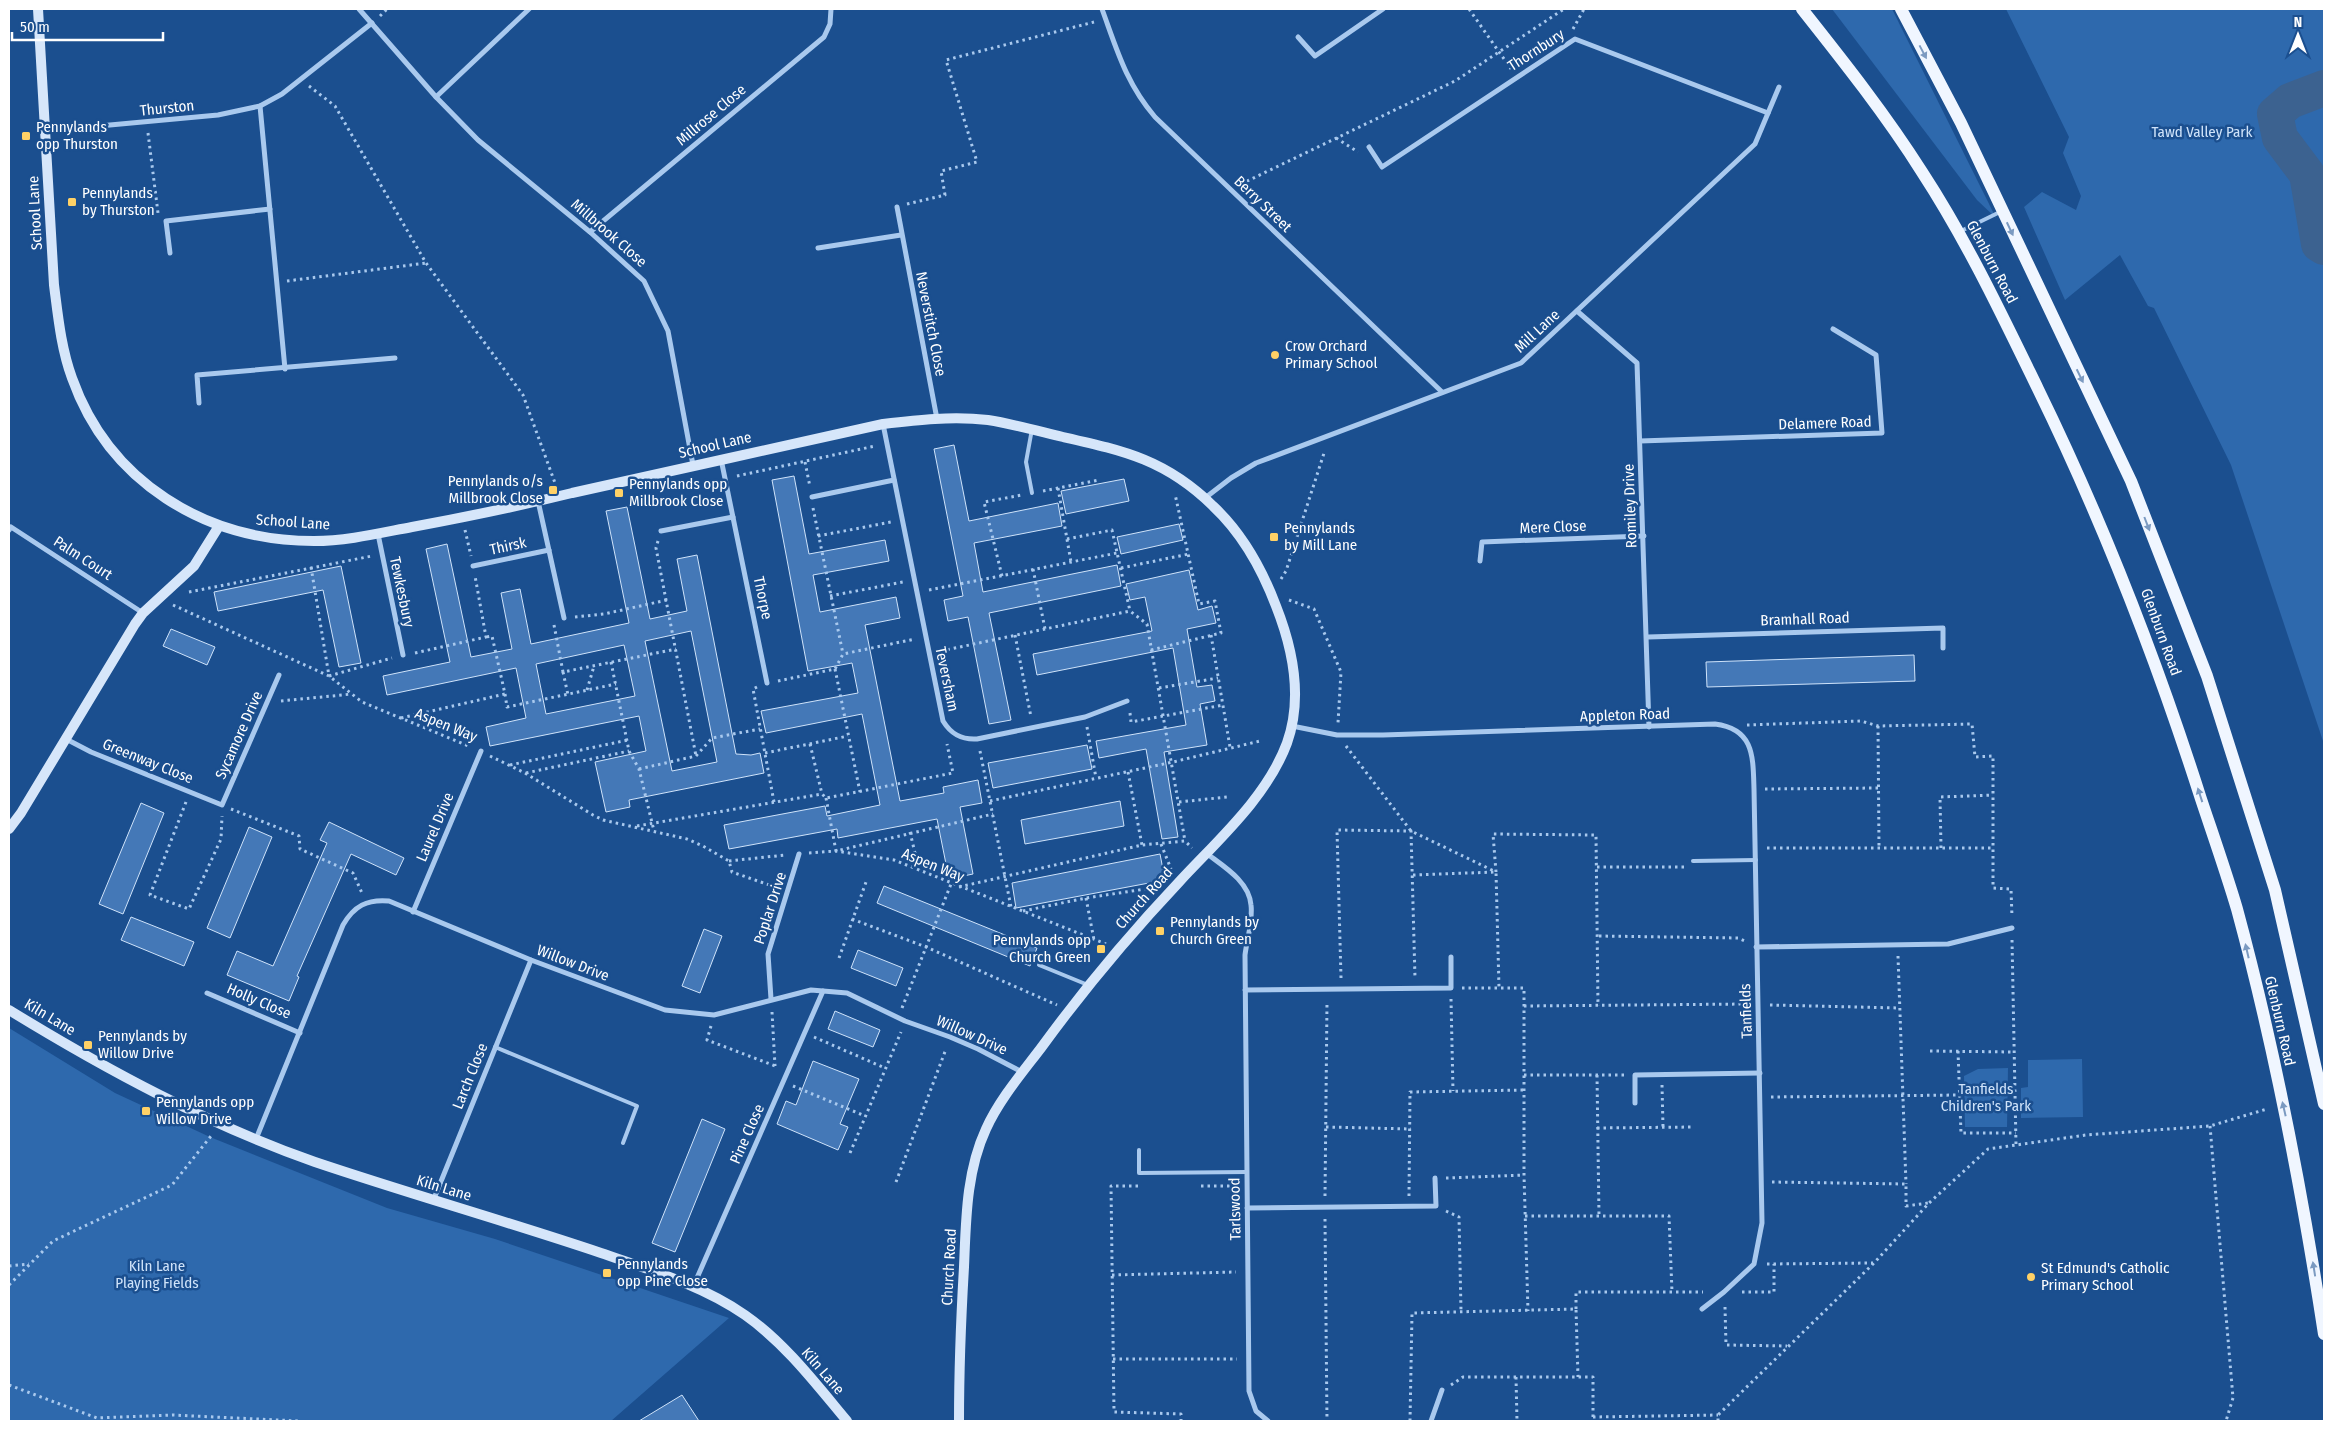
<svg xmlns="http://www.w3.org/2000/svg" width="2333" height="1430" font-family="'Fira Sans Condensed',sans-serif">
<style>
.green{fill:#2e69ad}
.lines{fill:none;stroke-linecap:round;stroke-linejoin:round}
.river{stroke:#3c6290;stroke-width:36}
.building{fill:#4478b7;stroke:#cfe3fa;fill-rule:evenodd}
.path{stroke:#a9c9ee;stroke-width:3;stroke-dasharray:2.5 4;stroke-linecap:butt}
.lane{stroke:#a9c9ee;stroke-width:4}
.street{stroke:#a9c9ee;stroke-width:5}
.secondary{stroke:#d6e6fa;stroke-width:10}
.primary{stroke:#f0f6ff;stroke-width:12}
.oneway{fill:#7b9ac1}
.poi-dot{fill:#ffd166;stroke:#1b4f8f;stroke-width:2}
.labels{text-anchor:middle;stroke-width:5;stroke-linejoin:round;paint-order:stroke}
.street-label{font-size:15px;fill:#fff;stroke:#1b4f8f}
.poi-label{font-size:15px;fill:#fff;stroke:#1b4f8f;text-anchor:start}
.park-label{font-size:15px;fill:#cfe3fa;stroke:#1b4f8f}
</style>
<rect width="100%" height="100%" fill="#1b4f8f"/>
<g class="green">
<polygon points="1832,9 1892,9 1996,218 1977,200"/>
<polygon points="2006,9 2324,9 2324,744 2231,465 2154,308 2148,306 2120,255 2065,300 2024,207 2042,192 2076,210 2081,196 2063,153 2069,137"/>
<polygon points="9,1028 115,1093 210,1137 387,1208 495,1239 729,1318 611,1421 9,1421"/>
<polygon points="2082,1059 2083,1117 2021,1118 2021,1088 2028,1087 2028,1060"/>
<polygon points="2008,1068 2007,1127 1965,1127 1964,1076 1978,1069"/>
</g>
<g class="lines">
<polyline class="river" points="2324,88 2290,101 2275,114 2280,138 2307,174 2319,244 2324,247"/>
</g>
<g class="building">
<polygon points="954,445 969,521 1058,503 1062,526 974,543 983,592 1117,565 1121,586 989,613 1011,720 989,724 968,617 948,621 944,600 963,596 934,449"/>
<polygon points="794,476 809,554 885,540 889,561 813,575 820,612 896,597 900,618 865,625 900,801 944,793 943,787 978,780 982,803 960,807 973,874 949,879 937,819 838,838 837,829 729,849 724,825 825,806 827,816 880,805 862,714 766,733 761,711 858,693 852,663 808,671 772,480"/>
<polygon points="1124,479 1129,501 1066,514 1061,491"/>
<path d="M627 507 650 619 687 611 677 559 697 555 736 754 751 755 760 753 764 773 629 800 630 807 606 812 595 762 646 751 639 716 490 746 486 727 526 718 516 668 387 695 383 676 450 662 426 549 447 544 471 657 512 649 501 593 520 589 531 644 629 623 606 511ZM691 631 717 762 672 771 645 641ZM624 645 635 696 546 714 536 664Z"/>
<polygon points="1179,524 1183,540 1121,554 1117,537"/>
<polygon points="341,566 361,663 339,667 323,590 218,611 214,592"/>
<polygon points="1189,570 1198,610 1212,606 1216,623 1187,629 1197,687 1212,685 1215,701 1200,704 1207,745 1164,752 1178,837 1162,839 1146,749 1099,758 1096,741 1186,725 1173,648 1037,675 1033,654 1152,631 1145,597 1130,600 1126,584"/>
<polygon points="171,629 215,647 207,665 163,646"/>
<polygon points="1914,655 1915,681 1707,687 1706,662"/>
<polygon points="1087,745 1092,769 993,788 988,763"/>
<polygon points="1120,801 1124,826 1025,844 1021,820"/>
<polygon points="141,803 164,813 123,914 99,904"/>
<polygon points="329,822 404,858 396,875 351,854 297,976 299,977 289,1001 227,975 237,951 273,966 327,843 320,840"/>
<polygon points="249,827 272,837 230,938 207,928"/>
<polygon points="1160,854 1165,880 1016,908 1012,883"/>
<polygon points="884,886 1037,948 1030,966 877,903"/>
<polygon points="131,917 194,942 184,966 121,940"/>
<polygon points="704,929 722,936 700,993 682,986"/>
<polygon points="858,950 903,968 896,986 851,968"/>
<polygon points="835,1011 880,1030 873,1047 828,1029"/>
<polygon points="813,1061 859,1079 840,1124 848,1127 838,1150 777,1124 786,1101 796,1105"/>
<polygon points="702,1119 725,1129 675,1252 652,1243"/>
<polygon points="682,1395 699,1421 639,1421"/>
</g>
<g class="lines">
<g class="path">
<polyline points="1469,9 1511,69"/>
<polyline points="380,16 387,9"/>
<polyline points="1573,29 1584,9"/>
<polyline points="309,86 335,106 426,263 523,395 555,483"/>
<polyline points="148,133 158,213"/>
<polyline points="1336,138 1358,152"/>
<polyline points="1241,184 1455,81 1564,9"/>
<polyline points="907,204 945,195 941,171 977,162 946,60 1094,22"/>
<polyline points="287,281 426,263"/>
<polyline points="805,462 810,487"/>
<polyline points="737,476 875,446"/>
<polyline points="1058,488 1071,562"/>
<polyline points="1043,491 1099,480"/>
<polyline points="813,508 843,654"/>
<polyline points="465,530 471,556"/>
<polyline points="818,536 891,522"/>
<polyline points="1067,539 1112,530 1130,611"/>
<polyline points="658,541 656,548 696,756"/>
<polyline points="311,567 329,676 392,658"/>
<polyline points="1121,568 1189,554"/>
<polyline points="1033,569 1045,629"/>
<polyline points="1002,576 984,502 1022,495"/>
<polyline points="1281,579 1286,571 1325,450"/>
<polyline points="929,590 1117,553"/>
<polyline points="189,592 372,556"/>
<polyline points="830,596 903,582"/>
<polyline points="1289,600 1314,609 1341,672 1338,723"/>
<polyline points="173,605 329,676 362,702 471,747"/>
<polyline points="575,617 604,614 667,600"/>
<polyline points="554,625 563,672 676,649"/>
<polyline points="1015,635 1031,717"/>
<polyline points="1211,635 1230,747"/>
<polyline points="1151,650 1221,633 1215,601 1199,604 1175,494"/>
<polyline points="941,651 1130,611 1147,624 1185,841"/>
<polyline points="415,653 486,637 475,576"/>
<polyline points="611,662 629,751 639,769 654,831"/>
<polyline points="835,669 860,792"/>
<polyline points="563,672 568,695"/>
<polyline points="778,681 835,669 843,654 915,639"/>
<polyline points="757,687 753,689 774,802"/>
<polyline points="1159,688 1218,678"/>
<polyline points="587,690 594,666"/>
<polyline points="505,694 507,707 616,684"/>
<polyline points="281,701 352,694"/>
<polyline points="1130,713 1131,722 1223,705"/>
<polyline points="401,718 505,694 492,636 486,637"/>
<polyline points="1747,725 1861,721 1878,726 1972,724 1975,757 1993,756 1993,888 2011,889 2012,917"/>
<polyline points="1878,726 1879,848"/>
<polyline points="1087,727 1096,778"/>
<polyline points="810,744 822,794"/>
<polyline points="1346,746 1411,831 1496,872"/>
<polyline points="980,751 1011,907"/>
<polyline points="765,753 848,736"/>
<polyline points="490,756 525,773 593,815 603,820 687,839 703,846 729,861 732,872 775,887"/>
<polyline points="510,765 628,740"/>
<polyline points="639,769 696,756 712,738 760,729"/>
<polyline points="1128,772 1142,845"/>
<polyline points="526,773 629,751"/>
<polyline points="1765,789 1879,788"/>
<polyline points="826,798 836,851 993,814"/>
<polyline points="990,801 1173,762 1260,741"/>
<polyline points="186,802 150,895 189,909 221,839 222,816"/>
<polyline points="1179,802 1227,797"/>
<polyline points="231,809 299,836 300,849 353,873 362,893"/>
<polyline points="637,826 822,794 826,798 953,773 947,744"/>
<polyline points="910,832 919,870"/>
<polyline points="1161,844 1171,869"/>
<polyline points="1767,848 1993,848"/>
<polyline points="1941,848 1940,797 1993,795"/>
<polyline points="809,853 836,851 894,860 1106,944"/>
<polyline points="729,861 785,855"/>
<polyline points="1597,867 1684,867"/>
<polyline points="1496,872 1493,834 1596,835 1598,1006"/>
<polyline points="1413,875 1496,872 1499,988"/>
<polyline points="959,887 1142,845 1185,841 1192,848"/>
<polyline points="1086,898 1094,940"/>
<polyline points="1023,911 1086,898 1152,888"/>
<polyline points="852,919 926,947 1057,1005"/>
<polyline points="1599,936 1738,938 1745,941"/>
<polyline points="2012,940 2016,1145"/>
<polyline points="1898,956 1906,1184"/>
<polyline points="839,958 866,882"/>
<polyline points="1341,978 1337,830 1411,831 1415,978"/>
<polyline points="1462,988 1524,988 1524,1175 1528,1311"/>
<polyline points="1451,999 1453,1091"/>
<polyline points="1770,1005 1899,1008"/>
<polyline points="1524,1006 1746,1004"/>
<polyline points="902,1008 951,884"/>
<polyline points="772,1012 775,1066"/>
<polyline points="711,1026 707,1040 778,1067"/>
<polyline points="814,1037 885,1068"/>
<polyline points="1930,1051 2014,1052"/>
<polyline points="1958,1051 1961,1133 2016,1133"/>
<polyline points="1524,1075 1624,1075"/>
<polyline points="1597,1075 1599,1216"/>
<polyline points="1662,1085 1663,1127"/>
<polyline points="793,1086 865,1116"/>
<polyline points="1771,1097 1959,1095"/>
<polyline points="2210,1126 2233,1398 2226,1421"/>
<polyline points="1326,1127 1411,1129"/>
<polyline points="1597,1128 1694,1127"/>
<polyline points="850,1153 901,1032"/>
<polyline points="1446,1178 1524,1175"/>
<polyline points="896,1182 946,1049"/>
<polyline points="1772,1182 1906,1184 1906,1206 1928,1203"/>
<polyline points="1138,1186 1111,1186 1114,1412 1181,1414 1181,1421"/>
<polyline points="1201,1186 1235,1186"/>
<polyline points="1325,1196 1327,1002"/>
<polyline points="1409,1196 1410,1092 1524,1090"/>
<polyline points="1446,1211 1459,1217 1461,1311"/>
<polyline points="1525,1216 1669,1216 1672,1292"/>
<polyline points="1325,1219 1327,1421"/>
<polyline points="1767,1264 1873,1263"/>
<polyline points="9,1266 29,1264"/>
<polyline points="1112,1275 1236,1272"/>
<polyline points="9,1285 53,1241 172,1185 211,1136"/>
<polyline points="1742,1292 1774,1292 1774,1264"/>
<polyline points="1725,1307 1726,1345 1787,1346"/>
<polyline points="1576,1309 1576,1292 1703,1292"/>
<polyline points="1113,1359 1237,1359"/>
<polyline points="1516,1377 1517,1421"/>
<polyline points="9,1385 97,1418 172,1415 299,1421"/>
<polyline points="1451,1385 1463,1377 1593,1377 1593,1421"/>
<polyline points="1593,1417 1718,1415"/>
<polyline points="1410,1421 1412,1313 1576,1309 1578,1377"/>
<polyline points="1718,1421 1718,1415 1874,1263 1929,1203 1988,1149 2086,1135 2210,1126 2267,1109"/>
</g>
<g class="lane">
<polyline points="1961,231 2002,211"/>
<polyline points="1032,493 1026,462 1032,429"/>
<polyline points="1693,861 1756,860"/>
<polyline points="1039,965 1088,985"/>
<polyline points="495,1047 637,1106 623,1143"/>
<polyline points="1139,1150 1139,1173 1247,1172"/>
</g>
<g class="street">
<polyline points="359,9 436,97 478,140 590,232 644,281 668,331 693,465"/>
<path d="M1102 9C1117 50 1126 83 1155 117L1442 392"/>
<polyline points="1298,37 1315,56 1383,9"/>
<polyline points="436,97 529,9"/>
<polyline points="260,106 285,369"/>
<polyline points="45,131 218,115 260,106 282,94 372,23"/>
<polyline points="1369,147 1382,167 1575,39 1768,113"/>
<polyline points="897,207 937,419"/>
<polyline points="590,232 824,37 830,24 831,9"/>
<polyline points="818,248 901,235"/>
<polyline points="170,253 166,221 270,209"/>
<polyline points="1577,311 1637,363 1649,727"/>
<polyline points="199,403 197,375 395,358"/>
<path d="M883 424 943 721C951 734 961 740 977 739L1085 717 1127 701"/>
<polyline points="1640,441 1882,433 1876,355 1833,329"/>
<polyline points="721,459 767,683"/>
<polyline points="812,497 894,480"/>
<polyline points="1205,498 1231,478 1256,463 1521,363 1755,144 1779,87"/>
<polyline points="538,501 564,618"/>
<polyline points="9,530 11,527 143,613"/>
<polyline points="661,531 733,517"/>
<polyline points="378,534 403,655"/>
<polyline points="1480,561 1482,542 1644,536"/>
<polyline points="473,566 549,550"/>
<polyline points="1648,637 1943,628 1943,648"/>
<path d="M1292 726 1337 735H1383L1715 724C1754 729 1753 756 1754 789L1762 1223 1754 1264 1724 1292 1702 1309"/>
<polyline points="66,739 91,752 222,805 279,675"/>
<path d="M1206 853C1223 866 1249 881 1251 905 1253 921 1247 939 1245 955L1249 1391 1256 1411 1268 1421"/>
<polyline points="413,912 481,751"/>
<polyline points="1756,947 1948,944 2012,928"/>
<polyline points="1245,990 1451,988 1451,957"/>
<polyline points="207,993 300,1033"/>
<polyline points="771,999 768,954 799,854"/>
<polyline points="1635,1103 1635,1075 1760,1073"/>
<path d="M256 1139 343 925C354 906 367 899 389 901L531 960 665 1010 714 1015 811 990 847 993 905 1021 950 1037 978 1049 1022 1072"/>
<polyline points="433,1201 531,960"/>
<polyline points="1247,1208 1436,1206 1435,1178"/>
<polyline points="693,1287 823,991"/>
<polyline points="1431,1421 1442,1390"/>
</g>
<g class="secondary">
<path d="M38 9 54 285C58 316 61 348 72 378 109 482 205 541 314 541 347 541 380 533 412 527 466 517 519 506 572 493 676 470 779 447 883 424 917 420 952 416 988 420 1013 424 1038 431 1063 437 1125 451 1166 460 1213 506 1242 533 1262 569 1276 606 1293 649 1303 698 1287 743 1267 797 1218 840 1180 881 1130 934 1084 989 1041 1048 1022 1073 999 1100 986 1129 966 1172 966 1221 964 1267 961 1318 959 1370 959 1421"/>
<polyline points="9,829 21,813 135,624 143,613 194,566 219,526"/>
<path d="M9 1010C107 1070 207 1124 315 1162 410 1194 506 1221 601 1253 650 1270 702 1285 745 1315 785 1343 816 1384 847 1421"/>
</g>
<g class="primary">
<path d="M1802 9C1844 62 1886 115 1922 172 1967 241 2002 315 2038 389 2103 522 2156 658 2201 799 2213 835 2226 872 2237 909 2275 1049 2302 1191 2324 1334"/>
<polyline points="1901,9 1961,123 2131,481 2207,676 2275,890 2324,1104"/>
</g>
</g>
<defs><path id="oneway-solid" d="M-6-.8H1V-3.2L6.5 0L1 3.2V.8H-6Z" transform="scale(1.25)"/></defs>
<g class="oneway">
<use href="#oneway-solid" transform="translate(1923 52) rotate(62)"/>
<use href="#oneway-solid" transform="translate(2010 229) rotate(65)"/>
<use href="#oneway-solid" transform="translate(2080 376) rotate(64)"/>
<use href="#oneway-solid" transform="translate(2147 524) rotate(69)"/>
<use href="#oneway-solid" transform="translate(2200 795) rotate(-108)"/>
<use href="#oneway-solid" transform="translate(2247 951) rotate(-103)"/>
<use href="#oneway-solid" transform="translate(2284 1109) rotate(-103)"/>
<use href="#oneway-solid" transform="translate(2314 1269) rotate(-99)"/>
</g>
<g class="poi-dot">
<rect x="21" y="131" width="10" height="10" rx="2.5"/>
<rect x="67" y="197" width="10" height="10" rx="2.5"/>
<circle cx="1275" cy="355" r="5"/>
<rect x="548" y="485" width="10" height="10" rx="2.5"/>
<rect x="614" y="488" width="10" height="10" rx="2.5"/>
<rect x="1269" y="532" width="10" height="10" rx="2.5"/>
<rect x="1155" y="926" width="10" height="10" rx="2.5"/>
<rect x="1096" y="944" width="10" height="10" rx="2.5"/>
<rect x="83" y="1040" width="10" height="10" rx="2.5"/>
<rect x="141" y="1106" width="10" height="10" rx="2.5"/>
<rect x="602" y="1268" width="10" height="10" rx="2.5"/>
<circle cx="2031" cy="1277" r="5"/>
</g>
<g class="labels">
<g class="street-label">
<text transform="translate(1536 50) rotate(-33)" y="5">Thornbury</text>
<text transform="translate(167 108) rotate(-6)" y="5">Thurston</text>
<text transform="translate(711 115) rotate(-40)" y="5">Millrose Close</text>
<text transform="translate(1263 204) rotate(44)" y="5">Berry Street</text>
<text transform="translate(35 213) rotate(-93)" y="5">School Lane</text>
<text transform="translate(609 233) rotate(41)" y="5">Millbrook Close</text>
<text transform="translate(1992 262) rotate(62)" y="5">Glenburn Road</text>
<text transform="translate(931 324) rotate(79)" y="5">Neverstitch Close</text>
<text transform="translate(1537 331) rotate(-43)" y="5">Mill Lane</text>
<text transform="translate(1825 423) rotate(-2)" y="5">Delamere Road</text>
<text transform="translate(715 445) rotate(-13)" y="5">School Lane</text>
<text transform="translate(1630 506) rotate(-92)" y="5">Romiley Drive</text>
<text transform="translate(293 522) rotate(4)" y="5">School Lane</text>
<text transform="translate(1553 527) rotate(-2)" y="5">Mere Close</text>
<text transform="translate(508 546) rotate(-12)" y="5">Thirsk</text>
<text transform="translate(83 558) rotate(33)" y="5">Palm Court</text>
<text transform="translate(402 592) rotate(78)" y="5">Tewkesbury</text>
<text transform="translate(763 598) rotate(78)" y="5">Thorpe</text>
<text transform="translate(1805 619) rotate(-2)" y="5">Bramhall Road</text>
<text transform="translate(2161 632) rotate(70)" y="5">Glenburn Road</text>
<text transform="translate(947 679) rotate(78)" y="5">Teversham</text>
<text transform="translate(1625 715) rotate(-2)" y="5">Appleton Road</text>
<text transform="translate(446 725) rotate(22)" y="5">Aspen Way</text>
<text transform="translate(239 735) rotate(-66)" y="5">Sycamore Drive</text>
<text transform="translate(148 761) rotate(22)" y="5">Greenway Close</text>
<text transform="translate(435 827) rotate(-67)" y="5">Laurel Drive</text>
<text transform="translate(933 865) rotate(22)" y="5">Aspen Way</text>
<text transform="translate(1144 898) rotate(-48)" y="5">Church Road</text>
<text transform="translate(770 908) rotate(-72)" y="5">Poplar Drive</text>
<text transform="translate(573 963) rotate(21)" y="5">Willow Drive</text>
<text transform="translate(259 1001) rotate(23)" y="5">Holly Close</text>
<text transform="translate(1746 1011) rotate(-92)" y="5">Tanfields</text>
<text transform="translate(50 1017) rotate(31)" y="5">Kiln Lane</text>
<text transform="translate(2280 1021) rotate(77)" y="5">Glenburn Road</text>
<text transform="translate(972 1035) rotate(24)" y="5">Willow Drive</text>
<text transform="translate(470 1076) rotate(-68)" y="5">Larch Close</text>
<text transform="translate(747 1134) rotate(-66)" y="5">Pine Close</text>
<text transform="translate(444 1188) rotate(17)" y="5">Kiln Lane</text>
<text transform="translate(1235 1209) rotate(-91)" y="5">Tarlswood</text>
<text transform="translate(949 1267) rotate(-87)" y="5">Church Road</text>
<text transform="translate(823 1371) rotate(49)" y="5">Kiln Lane</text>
</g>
<g class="poi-label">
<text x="36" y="132">Pennylands<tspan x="36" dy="17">opp Thurston</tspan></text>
<text x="82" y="198">Pennylands<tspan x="82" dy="17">by Thurston</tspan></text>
<text x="1285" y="351">Crow Orchard<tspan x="1285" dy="17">Primary School</tspan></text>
<text x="543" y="486" text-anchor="end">Pennylands o/s<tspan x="543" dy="17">Millbrook Close</tspan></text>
<text x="629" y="489">Pennylands opp<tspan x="629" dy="17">Millbrook Close</tspan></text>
<text x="1284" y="533">Pennylands<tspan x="1284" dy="17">by Mill Lane</tspan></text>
<text x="1170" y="927">Pennylands by<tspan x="1170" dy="17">Church Green</tspan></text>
<text x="1091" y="945" text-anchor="end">Pennylands opp<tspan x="1091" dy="17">Church Green</tspan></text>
<text x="98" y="1041">Pennylands by<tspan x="98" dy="17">Willow Drive</tspan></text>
<text x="156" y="1107">Pennylands opp<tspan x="156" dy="17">Willow Drive</tspan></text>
<text x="617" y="1269">Pennylands<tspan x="617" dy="17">opp Pine Close</tspan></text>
<text x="2041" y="1273">St Edmund's Catholic<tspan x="2041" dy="17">Primary School</tspan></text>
</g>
<g class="park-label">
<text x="2202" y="137">Tawd Valley Park</text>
<text x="1986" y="1094">Tanfields<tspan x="1986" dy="17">Children's Park</tspan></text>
<text x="157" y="1271">Kiln Lane<tspan x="157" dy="17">Playing Fields</tspan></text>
</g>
</g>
<rect width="2333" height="1430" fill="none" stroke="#ffffff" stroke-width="20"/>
<g transform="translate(2298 35)" stroke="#1b4f8f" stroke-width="4" paint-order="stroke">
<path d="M0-4L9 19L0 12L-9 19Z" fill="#ffffff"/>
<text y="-8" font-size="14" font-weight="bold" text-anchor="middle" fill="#ffffff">N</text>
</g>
<path d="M12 32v8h151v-8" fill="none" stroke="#ffffff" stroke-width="2.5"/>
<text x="20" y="32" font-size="15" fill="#ffffff" stroke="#1b4f8f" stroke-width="4" paint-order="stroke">50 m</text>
</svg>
